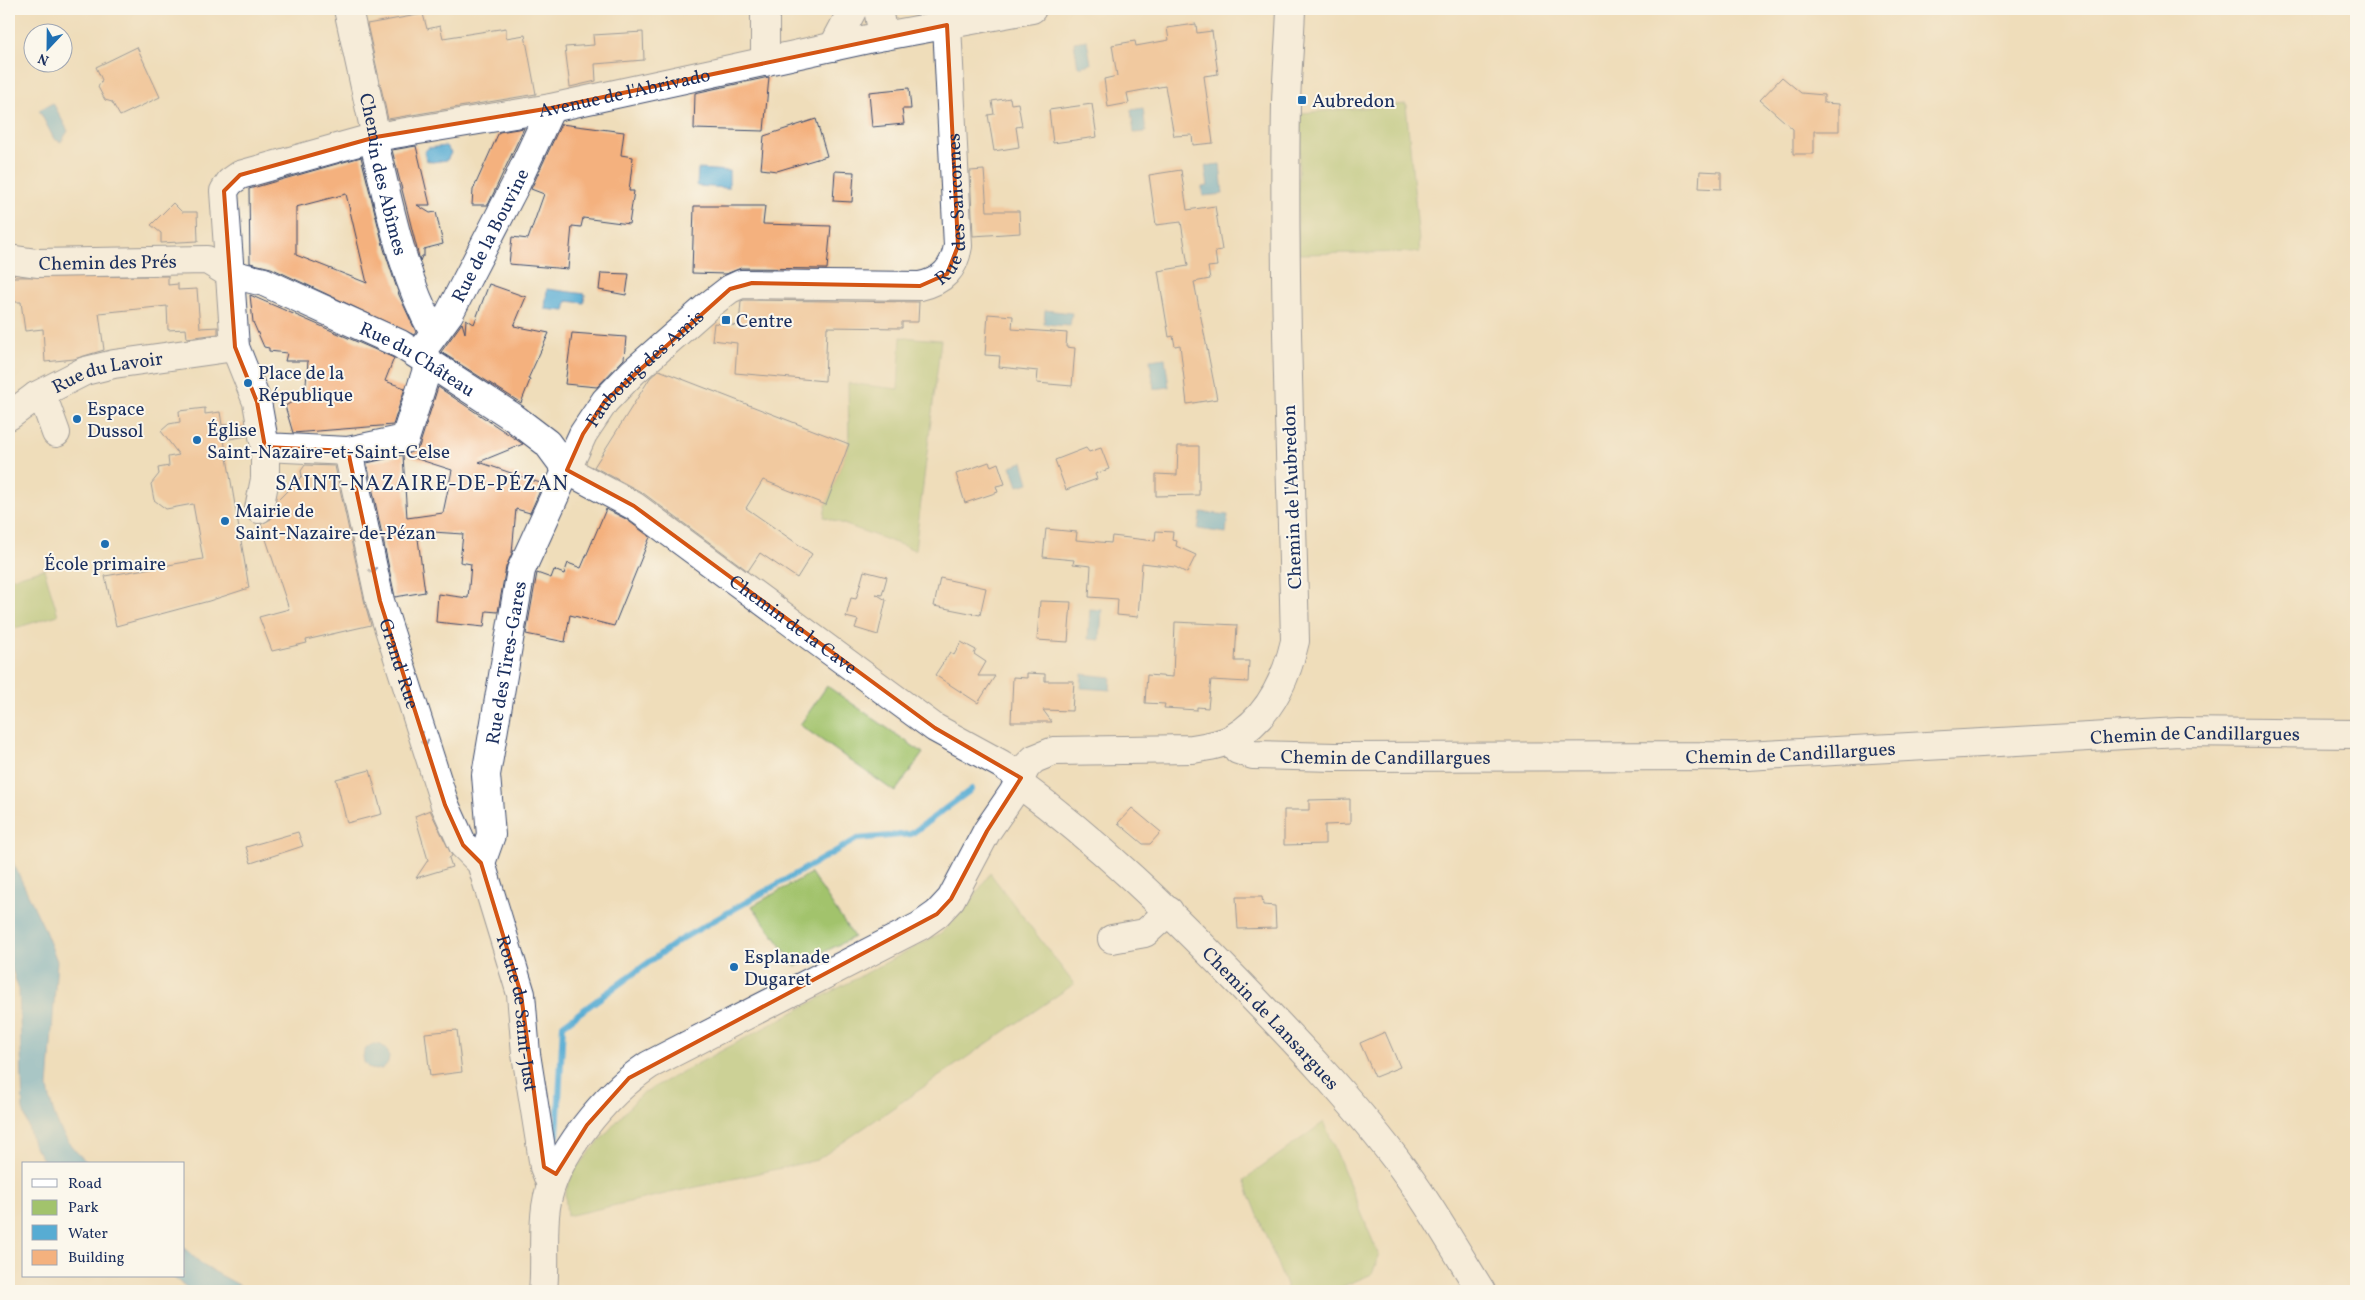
<svg xmlns="http://www.w3.org/2000/svg" width="2365" height="1300" font-family="Vollkorn,serif">
<style>
.green{fill:#a2c36c;stroke:#5e7965}
.water{fill:#57acd3;stroke:#396e98}
.lines{fill:none;stroke-linecap:round;stroke-linejoin:round}
.stream{stroke:#57acd3;stroke-width:6}
.building{fill:#f4b17e;fill-rule:evenodd}
.minor-casing{stroke:#3b496c;stroke-width:30}
.minor{stroke:#fff;stroke-width:28}
.oneway{stroke:#8d97ae}
.marked{fill:none;stroke:#d45514;stroke-width:4;stroke-linejoin:round}
.poi-dot{fill:#1f6fb2;stroke:#fbf7ec;stroke-width:2}
.labels{text-anchor:middle;stroke-width:4;stroke-linejoin:round;paint-order:stroke}
.street-label{font-size:19px;fill:#1b2f5e;stroke:#fbf7ec}
.poi-label{font-size:19px;fill:#1b2f5e;stroke:#fbf7ec;text-anchor:start}
.quarter-label{font-size:21px;letter-spacing:1px;fill:#1b2f5e;stroke:#fbf7ec}
</style>
<rect width="100%" height="100%" fill="#fbf7ec"/>
<filter id="ink" filterUnits="userSpaceOnUse"><feTurbulence type="fractalNoise" baseFrequency=".02" numOctaves="2"/><feDisplacementMap in="SourceGraphic" scale="10" xChannelSelector="R" yChannelSelector="G"/><feConvolveMatrix kernelMatrix="1 2 1 2 8 2 1 2 1" color-interpolation-filters="sRGB"/></filter>
<filter id="wash" filterUnits="userSpaceOnUse"><feTurbulence type="fractalNoise" baseFrequency=".0096" numOctaves="4" result="noise"/><feDisplacementMap in="SourceGraphic" scale="20" xChannelSelector="R" yChannelSelector="G"/><feGaussianBlur stdDeviation="1.12" result="paint"/><feColorMatrix in="noise" values="0 0 0 0 0 0 0 0 0 0 0 0 0 0 0 0 0 1.4 0 .05"/><feComposite in="paint" operator="in"/></filter>
<g filter="url(#wash)">
<rect width="100%" height="100%" fill="#efddba"/>
<g class="green">
<polygon points="1406,104 1420,252 1298,254 1297,199 1301,113"/>
<polygon points="901,337 941,340 915,550 824,517 826,505 849,444 848,383 898,389"/>
<polygon points="44,569 58,615 9,630 9,579"/>
<polygon points="827,686 923,753 895,792 800,725"/>
<polygon points="811,873 854,937 796,966 752,906"/>
<polygon points="990,873 1074,984 817,1160 567,1216 565,1193 574,1170 641,1094 941,933 969,905"/>
<polygon points="1324,1122 1379,1256 1372,1274 1332,1291 1288,1291 1244,1180"/>
</g>
<g class="water">
<polygon points="1087,40 1091,64 1078,67 1074,42"/>
<polygon points="53,103 68,131 61,142 54,139 39,110"/>
<polygon points="1143,108 1146,132 1134,133 1131,110"/>
<polygon points="446,146 451,153 447,160 432,162 426,160 424,152 428,148"/>
<polygon points="1220,164 1223,194 1203,196 1202,187 1208,186 1205,166"/>
<polygon points="698,169 729,171 729,188 697,186"/>
<polygon points="547,289 585,294 584,303 567,301 565,311 545,309"/>
<polygon points="1045,310 1072,313 1070,326 1044,324"/>
<polygon points="1165,358 1169,387 1154,389 1150,360"/>
<polygon points="1023,462 1029,483 1018,486 1011,466"/>
<polygon points="1201,512 1228,515 1226,533 1198,529"/>
<polygon points="1090,609 1102,610 1100,640 1088,639"/>
<polygon points="1082,674 1111,677 1110,690 1081,688"/>
<path d="M9 854 44 928 57 961 48 1087C53 1121 63 1141 89 1164H46L33 1144 23 1109 19 990 9 960Z"/>
<circle cx="376" cy="1057" r="13"/>
<polygon points="184,1248 204,1266 250,1291 192,1291 171,1276 184,1276"/>
</g>
<g class="lines">
<polyline class="stream" points="557,1135 563,1025 678,941 857,839 911,834 972,789"/>
</g>
<g id="blocks">
<g class="building">
<polygon points="423,14 427,29 440,26 443,38 506,28 506,38 525,35 536,94 388,119 367,24"/>
<polygon points="1196,24 1197,33 1212,31 1218,74 1204,76 1213,143 1193,145 1192,135 1174,136 1165,86 1127,93 1129,103 1108,107 1104,79 1117,76 1112,45 1135,41 1136,46 1169,40 1167,28"/>
<polygon points="643,32 644,60 595,64 596,81 570,87 565,47 594,45 593,35"/>
<polygon points="137,47 160,97 120,116 112,102 105,100 98,87 102,80 96,67"/>
<polygon points="769,77 764,131 694,129 695,93"/>
<polygon points="1782,77 1801,93 1824,95 1824,103 1839,104 1839,131 1814,131 1814,154 1793,154 1793,129 1760,100"/>
<polygon points="909,88 911,109 902,109 904,124 872,127 869,92"/>
<polygon points="1010,98 1011,104 1018,103 1022,126 1016,127 1019,147 994,151 988,115 994,114 992,101"/>
<polygon points="1092,104 1097,137 1053,143 1049,110"/>
<polygon points="816,119 827,156 777,171 761,169 764,136"/>
<polygon points="561,124 624,132 621,155 633,157 629,191 634,191 629,224 583,218 581,227 572,226 568,269 509,264 512,237 528,239 544,194 531,189"/>
<polygon points="524,128 488,205 472,205 473,190 499,132"/>
<polygon points="416,146 430,205 417,205 430,213 436,212 443,244 424,249 424,256 422,256 420,261 392,150"/>
<path d="M361 157 384 249 399 295 416 332 414 335 271 268 250 263 249 189ZM346 194 367 283 296 255V207Z"/>
<polygon points="984,170 987,211 1019,211 1020,233 973,236 970,171"/>
<polygon points="1181,170 1187,210 1215,206 1222,250 1215,251 1217,266 1208,267 1210,279 1194,282 1217,399 1187,404 1180,345 1175,346 1173,336 1169,337 1158,271 1188,266 1181,222 1156,225 1149,175"/>
<polygon points="835,171 854,172 852,202 833,201"/>
<polygon points="1700,171 1721,172 1721,189 1699,188"/>
<polygon points="173,203 182,212 197,212 198,241 161,243 161,233 151,225"/>
<polygon points="694,206 765,206 763,224 831,226 827,269 741,268 726,274 692,273"/>
<polygon points="601,273 629,274 626,295 599,290"/>
<polygon points="168,276 168,285 178,284 178,290 197,289 200,328 218,327 218,334 187,338 186,329 168,330 167,306 99,313 104,350 74,359 45,362 43,329 25,331 21,302 9,302 9,277"/>
<polygon points="489,284 526,297 514,326 549,333 528,379 530,380 521,403 441,352 462,323 465,333 466,319 474,324"/>
<polygon points="250,295 394,358 385,381 405,388 393,425 293,433 285,406 305,395 308,361 285,361 287,353 269,351 269,348 264,347 253,322"/>
<polygon points="744,300 919,302 918,322 902,322 902,328 827,327 825,381 735,373 737,343 712,340 714,323 739,326 741,301"/>
<polygon points="988,314 1013,316 1012,329 1067,333 1066,347 1075,348 1072,386 1037,383 1038,371 999,367 1000,356 985,355"/>
<polygon points="572,333 626,337 624,359 597,387 565,384"/>
<polygon points="659,370 849,444 826,505 763,480 746,508 812,554 797,578 760,553 748,571 643,493 594,467 650,378"/>
<polygon points="438,387 523,444 479,462 543,484 530,513 516,509 512,553 506,567 498,612 486,611 484,627 436,622 438,594 468,598 471,564 460,562 463,534 417,531 425,592 395,597 367,463 403,455 407,518 443,513 452,470 405,455 419,447"/>
<polygon points="205,408 205,414 220,412 222,425 245,424 247,436 224,440 249,588 209,601 116,626 105,576 203,559 193,504 166,509 154,500 151,484 159,474 158,468 169,466 168,457 179,455 161,431 169,424 180,422 179,411"/>
<polygon points="1178,446 1199,446 1199,495 1156,496 1156,474 1177,475"/>
<polygon points="1086,448 1089,452 1101,448 1109,469 1095,474 1097,479 1066,490 1055,460"/>
<polygon points="989,462 991,466 998,463 1005,484 996,486 998,492 965,503 956,474"/>
<polygon points="305,465 335,466 365,604 371,625 306,640 307,643 272,651 259,617 289,609 261,524 271,519 276,502 302,476 301,471"/>
<polygon points="606,509 626,519 650,537 614,626 570,615 565,642 526,634 537,573 551,578 554,570 564,574 568,563 581,568"/>
<polygon points="1046,529 1077,532 1076,540 1111,543 1112,536 1155,541 1156,531 1173,532 1172,540 1177,541 1176,546 1196,555 1187,573 1175,567 1142,563 1138,617 1117,615 1118,599 1089,597 1091,566 1073,564 1074,560 1043,557"/>
<polygon points="864,571 887,577 882,595 876,594 886,600 878,635 855,628 858,620 846,617 851,598 856,599"/>
<polygon points="940,578 986,588 980,615 934,606"/>
<polygon points="1040,601 1071,602 1068,642 1037,640"/>
<polygon points="1175,622 1237,625 1235,661 1249,661 1248,682 1211,680 1208,708 1197,707 1197,710 1164,708 1165,704 1145,703 1147,675 1173,677"/>
<polygon points="961,642 976,650 974,654 986,662 978,676 995,676 978,703 935,675 950,652 954,655"/>
<polygon points="1027,673 1045,674 1045,681 1074,681 1072,711 1043,710 1052,722 1011,722 1013,677 1027,678"/>
<polygon points="370,770 382,814 347,823 336,779"/>
<polygon points="1350,799 1350,824 1325,825 1325,844 1284,845 1284,810 1309,810 1309,800"/>
<polygon points="1132,808 1161,832 1150,844 1143,844 1118,823"/>
<polygon points="430,810 452,856 449,858 452,867 416,878 428,860 415,816"/>
<polygon points="298,832 303,846 251,863 246,847"/>
<polygon points="1236,897 1262,897 1263,905 1275,906 1276,928 1238,929"/>
<polygon points="457,1030 462,1072 430,1076 425,1033"/>
<polygon points="1385,1032 1400,1067 1375,1077 1360,1043"/>
</g>
</g>
</g>
<g filter="url(#ink)">
<use href="#blocks" fill-opacity="0" stroke="#3b496c" stroke-width="1"/>
<g class="lines">
<defs>
<g id="minor">
<path id="s1" d="M348 9 376 137V151C391 213 403 277 434 333"/>
<polyline points="878,9 883,36"/>
<polyline points="833,47 853,9"/>
<polyline points="765,62 765,9"/>
<path id="s2" d="M9 259 37 263 207 260 230 274 264 282 279 289 400 344 419 356 513 417 547 443 567 470 634 506 935 728 1001 764 1021 778"/>
<path id="s3" d="M424 348 449 314 516 184 551 108"/>
<path id="s4" d="M429 363 405 439 348 451 265 447 257 402 235 347 224 191 230 182 240 175 376 137 551 108 868 39 1032 9"/>
<polyline points="36,396 47,408 56,433"/>
<path id="s5" d="M9 416 36 396 85 371 114 364 235 347"/>
<path id="s6" d="M348 451 380 601 445 805 463 845 481 863 521 994 526 1054 544 1167 551 1185"/>
<polyline points="259,509 265,479 265,447"/>
<path id="s7" d="M1232 739 1238 750 1253 755 1335 757 1746 756 2179 732 2356 734"/>
<path id="s8" d="M1018 783C1101 844 1168 910 1239 983 1293 1039 1348 1096 1395 1158 1427 1200 1453 1246 1481 1291"/>
<path id="s9" d="M481 863 491 835 486 775 521 570 583 434 605 401 633 372 708 306 730 289 741 284 920 286C943 281 954 269 958 246L947 25"/>
<polyline points="1112,939 1145,933 1169,911"/>
<path d="M543 1291C546 1263 542 1235 546 1207 553 1156 607 1093 649 1065L920 926 937 914 951 899 987 831 1013 793 1026 767 1034 759 1054 751 1192 749C1205 747 1221 745 1233 738 1269 718 1286 680 1295 641 1291 462 1283 283 1286 103 1287 72 1290 40 1291 9"/>
</g>
</defs>
<use href="#minor" class="minor-casing"/>
<use href="#minor" class="minor"/>
</g>
<defs><path id="oneway-shaft" d="M-6 0H5M1.5-3L5.5 0L1.5 3" fill="none" stroke-width="1.6" stroke-linecap="round" stroke-linejoin="round" transform="scale(1.25)"/></defs>
<g class="oneway">
<use href="#oneway-shaft" transform="translate(372 567) rotate(77)"/>
<use href="#oneway-shaft" transform="translate(424 739) rotate(72)"/>
</g>
</g>
<path d="M0 0H2365V1300H0ZM947 25 958 246 947 274 920 286 752 283 730 289 605 401 583 434 567 470 634 506 935 728 1021 778 987 831 951 899 937 914 629 1078 587 1125 556 1174 544 1167 521 994 481 863 463 845 445 805 380 601 348 451 265 447 257 402 235 347 224 191 240 175 376 137 551 108Z" fill="#efddba" fill-opacity=".55" fill-rule="evenodd"/>
<path class="marked" d="M947 25 958 246 947 274 920 286 752 283 730 289 605 401 583 434 567 470 634 506 935 728 1021 778 987 831 951 899 937 914 629 1078 587 1125 556 1174 544 1167 521 994 481 863 463 845 445 805 380 601 348 451 265 447 257 402 235 347 224 191 240 175 376 137 551 108Z"/>
<g class="poi-dot">
<rect x="1297" y="95" width="10" height="10" rx="2.5"/>
<rect x="721" y="315" width="10" height="10" rx="2.5"/>
<circle cx="248" cy="383" r="5"/>
<circle cx="77" cy="419" r="5"/>
<circle cx="197" cy="440" r="5"/>
<circle cx="225" cy="521" r="5"/>
<circle cx="105" cy="544" r="5"/>
<circle cx="734" cy="967" r="5"/>
</g>
<g class="labels">
<g class="street-label">
<text dy="7" stroke="none"><textPath href="#s4" startOffset="899">Avenue de l'Abrivado</textPath></text>
<text dy="7" stroke="none"><textPath href="#s1" startOffset="169">Chemin des Abîmes</textPath></text>
<text dy="7" stroke="none"><textPath href="#s9" startOffset="941">Rue des Salicornes</textPath></text>
<text dy="7" stroke="none"><textPath href="#s3" startOffset="131">Rue de la Bouvine</textPath></text>
<text dy="7" stroke="none"><textPath href="#s2" startOffset="99">Chemin des Prés</textPath></text>
<text dy="7" stroke="none"><textPath href="#s2" startOffset="432">Rue du Château</textPath></text>
<text dy="7" stroke="none"><textPath href="#s9" startOffset="538">Faubourg des Amis</textPath></text>
<text dy="7" stroke="none"><textPath href="#s5" startOffset="110">Rue du Lavoir</textPath></text>
<text transform="translate(1291 497) rotate(-92)" y="7">Chemin de l'Aubredon</text>
<text dy="7" stroke="none"><textPath href="#s2" startOffset="895">Chemin de la Cave</textPath></text>
<text dy="7" stroke="none"><textPath href="#s6" startOffset="219">Grand' Rue</textPath></text>
<text dy="7" stroke="none"><textPath href="#s9" startOffset="204">Rue des Tires-Gares</textPath></text>
<text dy="7" stroke="none"><textPath href="#s7" startOffset="971">Chemin de Candillargues</textPath></text>
<text dy="7" stroke="none"><textPath href="#s7" startOffset="566">Chemin de Candillargues</textPath></text>
<text dy="7" stroke="none"><textPath href="#s7" startOffset="161">Chemin de Candillargues</textPath></text>
<text dy="7" stroke="none"><textPath href="#s6" startOffset="592">Route de Saint-Just</textPath></text>
<text dy="7" stroke="none"><textPath href="#s8" startOffset="346">Chemin de Lansargues</textPath></text>
</g>
<g class="poi-label">
<text x="1312" y="107">Aubredon</text>
<text x="736" y="327">Centre</text>
<text x="258" y="379">Place de la<tspan x="258" dy="22">République</tspan></text>
<text x="87" y="415">Espace<tspan x="87" dy="22">Dussol</tspan></text>
<text x="207" y="436">Église<tspan x="207" dy="22">Saint-Nazaire-et-Saint-Celse</tspan></text>
<text x="235" y="517">Mairie de<tspan x="235" dy="22">Saint-Nazaire-de-Pézan</tspan></text>
<text x="105" y="570" text-anchor="middle">École primaire</text>
<text x="744" y="963">Esplanade<tspan x="744" dy="22">Dugaret</tspan></text>
</g>
<g class="quarter-label">
<text x="422" y="490">SAINT-NAZAIRE-DE-PÉZAN</text>
</g>
</g>
<rect width="2365" height="1300" fill="none" stroke="#fbf7ec" stroke-width="30"/>
<rect x="22" y="1162" width="162" height="115" fill="#fbf7ec" stroke="#a1a7b3"/>
<rect x="32" y="1179" width="25" height="8" fill="#ffffff" stroke="#a1a7b3"/>
<text x="68" y="1188" font-size="15" fill="#1b2f5e">Road</text>
<rect x="32" y="1200" width="25" height="15" fill="#a2c36c" stroke="#a1a7b3"/>
<text x="68" y="1212" font-size="15" fill="#1b2f5e">Park</text>
<rect x="32" y="1225" width="25" height="15" fill="#57acd3" stroke="#a1a7b3"/>
<text x="68" y="1238" font-size="15" fill="#1b2f5e">Water</text>
<rect x="32" y="1250" width="25" height="15" fill="#f4b17e" stroke="#a1a7b3"/>
<text x="68" y="1262" font-size="15" fill="#1b2f5e">Building</text>
<g transform="translate(48 48) rotate(202)"><circle r="24" fill="#fbf7ec" stroke="#a1a7b3"/>
<path d="M0-4L9 19L0 12L-9 19Z" fill="#1f6fb2"/>
<text y="-8" font-size="14" font-weight="bold" text-anchor="middle" fill="#1b2f5e">N</text>
</g>
</svg>
